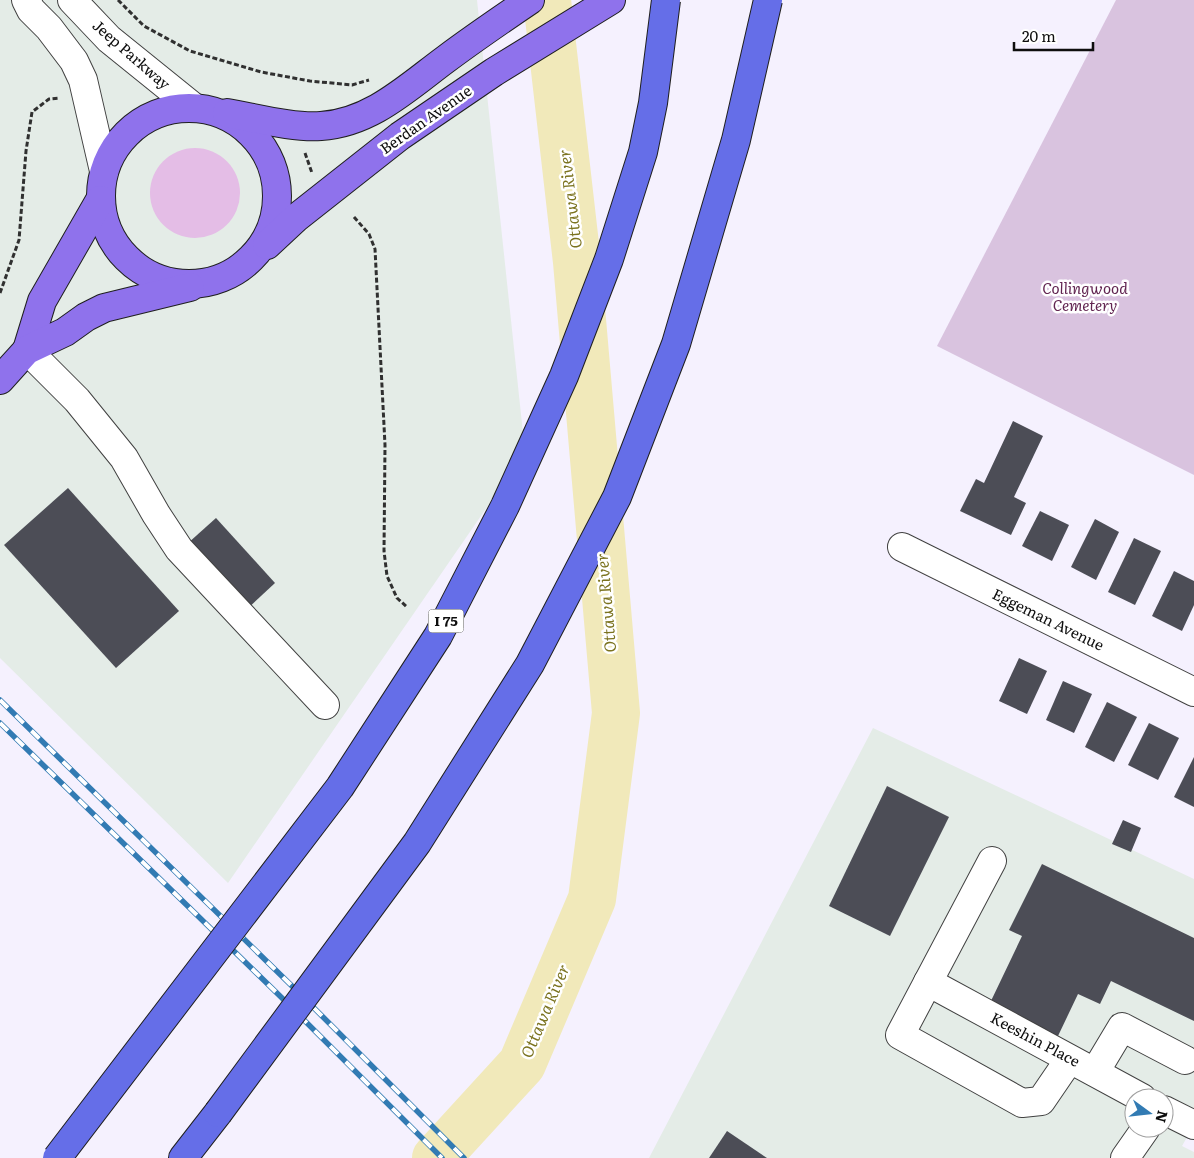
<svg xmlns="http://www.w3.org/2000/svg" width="1194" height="1158" font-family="Literata,serif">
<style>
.industrial{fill:#e4ece7;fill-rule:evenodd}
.green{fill:#e4bde6}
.cemetery{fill:#d9c3df}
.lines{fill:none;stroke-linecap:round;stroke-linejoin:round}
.river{stroke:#f1e9ba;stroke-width:48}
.building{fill:#4c4d56}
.minor-casing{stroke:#414141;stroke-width:30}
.major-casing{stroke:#1f1f1f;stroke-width:30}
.highway-casing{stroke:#1f1f1f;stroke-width:30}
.path{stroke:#303030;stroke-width:3;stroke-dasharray:5 2.5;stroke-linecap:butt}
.minor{stroke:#fff;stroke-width:28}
.major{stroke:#8f72ec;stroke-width:28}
.highway{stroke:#656ee8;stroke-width:28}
.rail-casing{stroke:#327bb3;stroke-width:5.5}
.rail{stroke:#fff;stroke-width:4;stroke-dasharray:11;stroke-linecap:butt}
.highway-bridge-casing{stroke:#1f1f1f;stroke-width:30;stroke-linecap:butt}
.highway-bridge{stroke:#656ee8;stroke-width:28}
.labels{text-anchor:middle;stroke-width:5;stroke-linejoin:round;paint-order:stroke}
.shield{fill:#fff;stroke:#565656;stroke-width:1}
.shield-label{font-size:14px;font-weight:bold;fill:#0e0e0e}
.street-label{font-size:15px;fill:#0e0e0e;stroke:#fff}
.park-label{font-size:15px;font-style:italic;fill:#612450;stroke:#fff}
.water-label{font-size:16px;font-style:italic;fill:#7b731f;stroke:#fff}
</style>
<rect width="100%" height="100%" fill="#f5f1fe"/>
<g class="industrial">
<polygon points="0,0 477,0 525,452 228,883 0,658"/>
<path d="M873 728 1194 879V1125L1182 1146 1194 1152V1158H649ZM1134 1098H1164V1128H1134Z"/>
</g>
<circle class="green" cx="195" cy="193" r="45"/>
<polygon class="cemetery" points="1116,0 1194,0 1194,475 937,346"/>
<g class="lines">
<polyline class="river" points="436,1158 522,1064 592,899 616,713 577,262 547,0"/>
</g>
<g class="building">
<polygon points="1013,421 1043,436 1014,497 1026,503 1011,535 960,511 976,479 984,483"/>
<polygon points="68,488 179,611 116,668 4,545"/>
<polygon points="1040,511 1069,525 1052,561 1022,546"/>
<polygon points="216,518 275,583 246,610 187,544"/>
<polygon points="1095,519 1119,532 1096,580 1071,567"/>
<polygon points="1134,538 1161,551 1135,605 1108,592"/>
<polygon points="1174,571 1194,581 1194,605 1182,631 1152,616"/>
<polygon points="1019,658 1047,671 1027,714 999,701"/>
<polygon points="1063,681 1092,694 1074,733 1046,720"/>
<polygon points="1107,702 1137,717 1114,762 1085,747"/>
<polygon points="1149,723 1179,738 1158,780 1128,765"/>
<polygon points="1194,757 1194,807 1174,797"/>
<polygon points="887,786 949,817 890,936 829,906"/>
<polygon points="1123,820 1141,828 1131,852 1112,844"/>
<polygon points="1042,864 1194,938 1194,1021 1111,981 1100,1004 1078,994 1058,1036 990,1003 1022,936 1009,930"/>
<polygon points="727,1131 767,1158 709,1158"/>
</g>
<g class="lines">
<defs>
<g id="minor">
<polyline points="26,0 31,10 49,28 74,61 83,80 104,171"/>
<polyline points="72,0 109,39 192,106"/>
<polyline points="27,350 77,400 124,458 156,514 179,549 325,705"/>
<polyline points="902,547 1194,692"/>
<polyline points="992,861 900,1035 1022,1103 1041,1101 1069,1060"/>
<polyline points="928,982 1142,1098"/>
<polyline points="1095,1072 1122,1027 1185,1060"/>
<polyline points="1164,1110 1194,1125"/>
<polyline points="1125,1158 1146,1128"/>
</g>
<g id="major">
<circle cx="189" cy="196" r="88"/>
<path d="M227 113C256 118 293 128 321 126 371 123 408 87 446 59 474 38 502 19 530 0"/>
<polyline points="267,245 296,218 400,136 494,72 611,0"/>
<polyline points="27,350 42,301 100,200"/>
<polyline points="0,380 27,350 65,332 86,317 104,308 190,287"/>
</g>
<polyline id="highway" points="183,1158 218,1113"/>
</defs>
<use href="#minor" class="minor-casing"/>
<use href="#major" class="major-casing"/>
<use href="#highway" class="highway-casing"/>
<g class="path">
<polyline points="118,0 144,26 190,51 261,72 310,81 352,85 369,80"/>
<polyline points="305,153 312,173"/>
<polyline points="354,217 369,234 375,249 385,445 384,551 387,576 397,598 407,607"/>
<polyline points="0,293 19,240 26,151 32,112 49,99 60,98"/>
</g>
<use href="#minor" class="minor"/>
<use href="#major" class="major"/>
<use href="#highway" class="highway"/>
<defs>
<g id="rail">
<polyline points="0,700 293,987 464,1158"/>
<polyline points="0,723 281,997 442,1158"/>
</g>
</defs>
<use href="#rail" class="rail-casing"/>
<use href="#rail" class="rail"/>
<defs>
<g id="highway-bridge">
<polyline points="218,1113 417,843 530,664 617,497 676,344 736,140 768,0"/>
<polyline points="57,1158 340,787 438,636 505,506 564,376 609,259 643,152 653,103 666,0"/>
</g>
</defs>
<use href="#highway-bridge" class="highway-bridge-casing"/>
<use href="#highway-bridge" class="highway-bridge"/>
</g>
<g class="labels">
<rect class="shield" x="428.5" y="609.5" width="35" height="23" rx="4"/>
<g class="shield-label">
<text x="446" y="626">I 75</text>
</g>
<g class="street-label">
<text transform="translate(131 55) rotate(41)" y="5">Jeep Parkway</text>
<text transform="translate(426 120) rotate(-35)" y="5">Berdan Avenue</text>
<text transform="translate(1048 620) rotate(26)" y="5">Eggeman Avenue</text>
<text transform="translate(1035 1040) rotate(28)" y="5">Keeshin Place</text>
</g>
<g class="park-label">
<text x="1085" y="294">Collingwood<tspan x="1085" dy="17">Cemetery</tspan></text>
</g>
<g class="water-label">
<text transform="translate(570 199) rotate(-97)" y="6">Ottawa River</text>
<text transform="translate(606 603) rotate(-95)" y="6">Ottawa River</text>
<text transform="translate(545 1011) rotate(-67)" y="6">Ottawa River</text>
</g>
</g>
<g transform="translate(1149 1113) rotate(105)"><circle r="24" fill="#ffffff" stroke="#9f9f9f"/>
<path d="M0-4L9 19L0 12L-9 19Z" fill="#327bb3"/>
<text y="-8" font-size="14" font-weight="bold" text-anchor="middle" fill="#0e0e0e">N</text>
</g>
<path d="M1014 42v8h79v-8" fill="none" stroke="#0e0e0e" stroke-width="2.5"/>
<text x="1022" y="42" font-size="15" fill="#0e0e0e" stroke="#ffffff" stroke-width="4" paint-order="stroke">20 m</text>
</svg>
